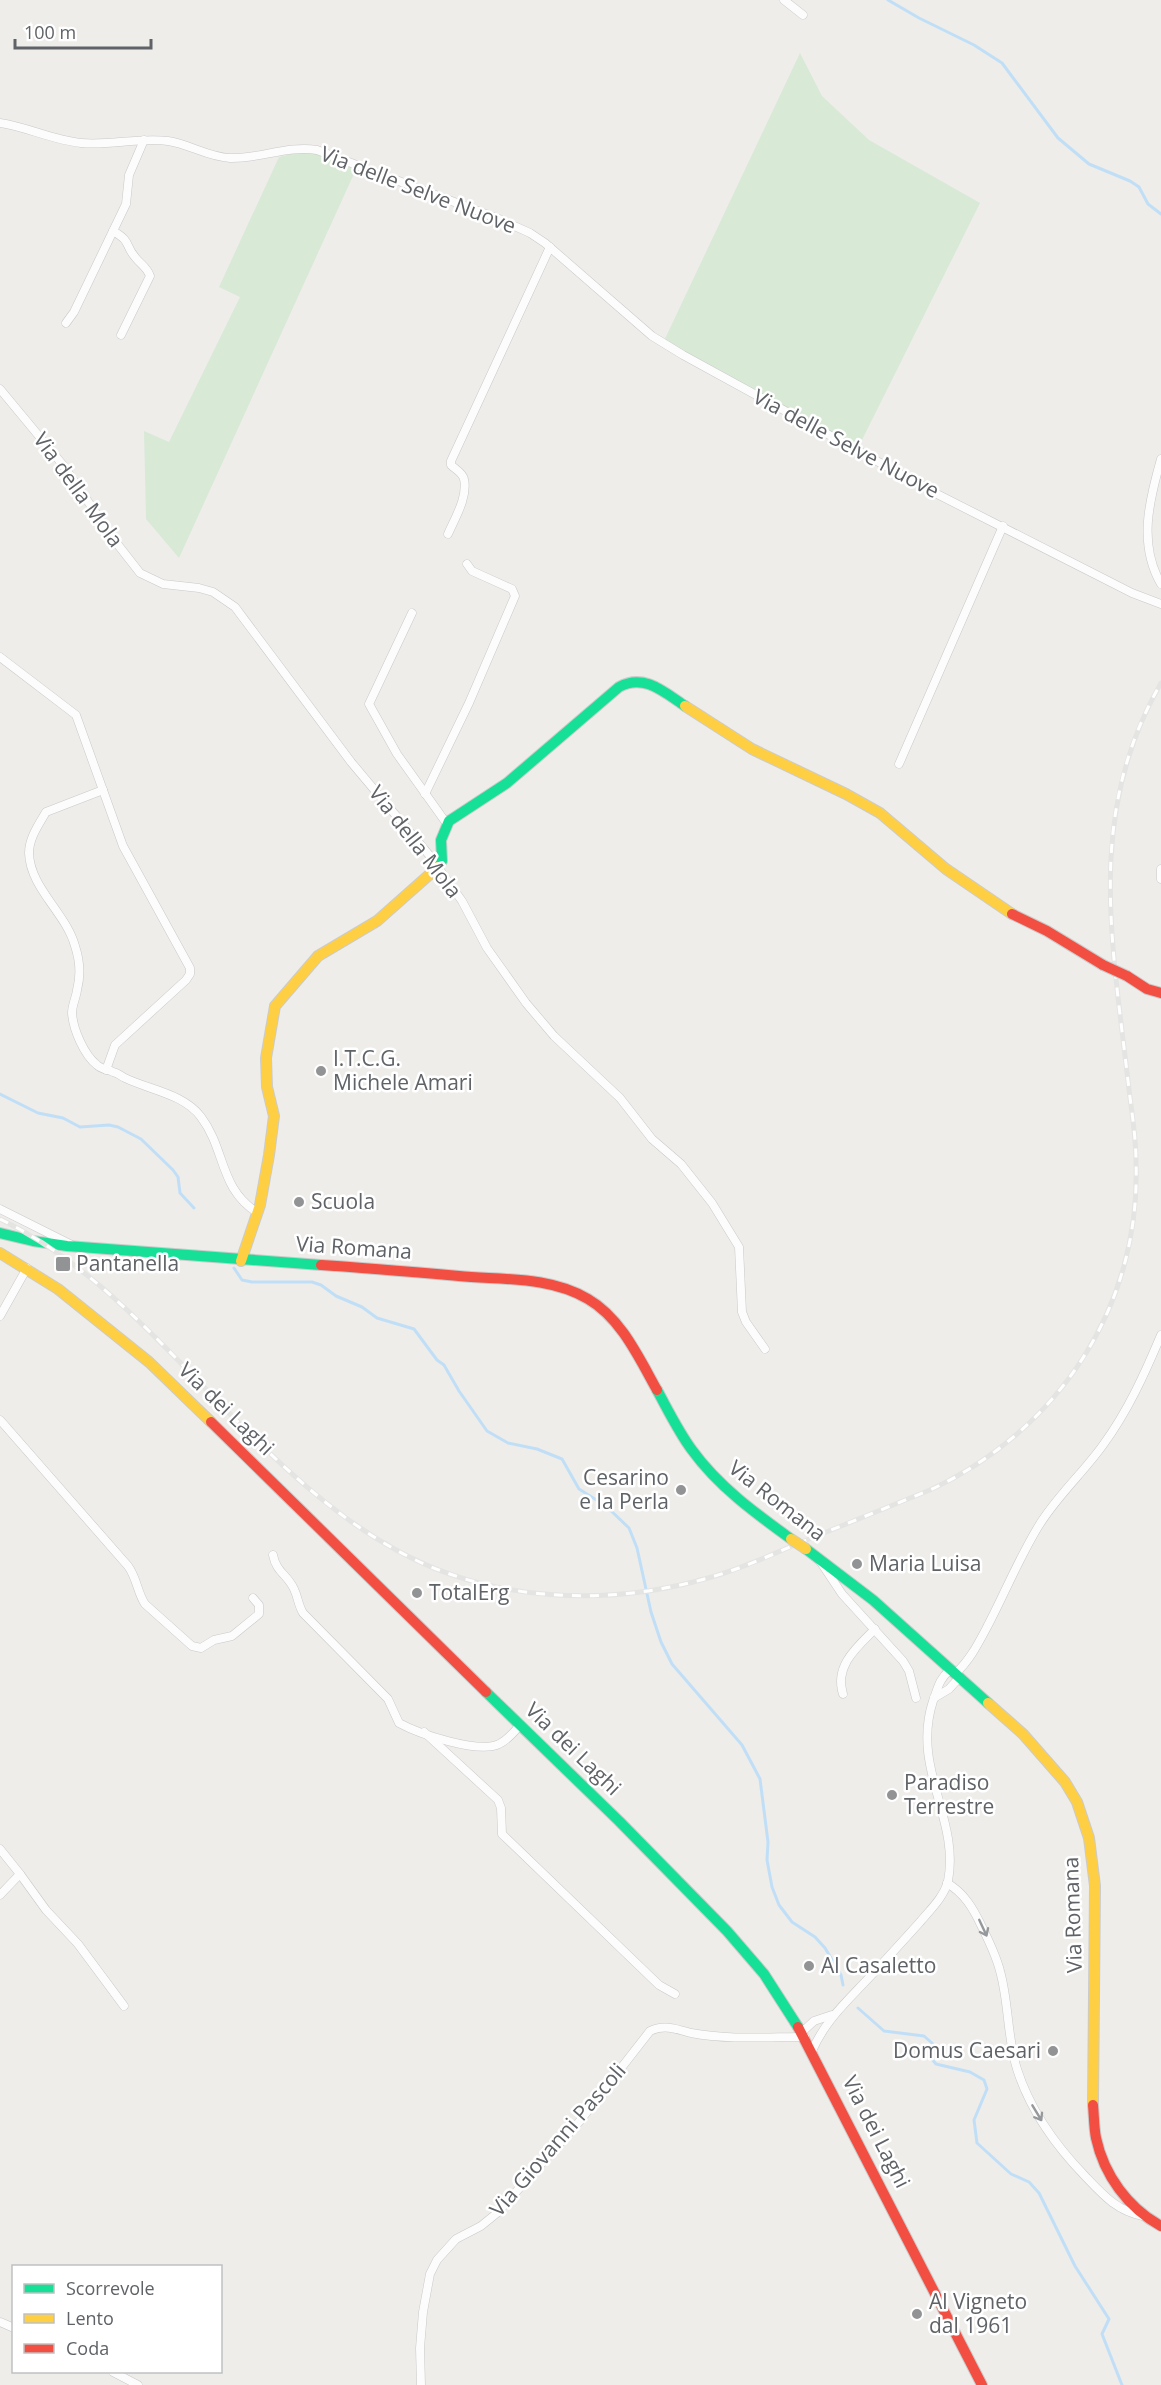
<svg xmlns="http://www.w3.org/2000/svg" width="1161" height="2385" font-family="'Open Sans',sans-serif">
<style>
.green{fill:#d8e9d6}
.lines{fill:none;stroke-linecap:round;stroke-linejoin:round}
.stream{stroke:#c0dff7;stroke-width:3}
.street-casing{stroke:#c9c9c9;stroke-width:9}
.fast-casing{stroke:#cbcbcb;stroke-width:12}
.slow-casing{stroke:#cbcbcb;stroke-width:12}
.jam-casing{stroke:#cbcbcb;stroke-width:12}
.street{stroke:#fcfcfc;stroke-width:8}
.fast{stroke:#16e098;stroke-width:10}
.slow{stroke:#ffcf43;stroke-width:10}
.jam{stroke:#f24e42;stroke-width:10}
.rail-casing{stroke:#e4e4e3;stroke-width:5}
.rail{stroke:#fff;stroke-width:3;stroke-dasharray:9;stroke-linecap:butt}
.slow-bridge-casing{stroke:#cbcbcb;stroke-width:12;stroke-linecap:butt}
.jam-bridge-casing{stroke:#cbcbcb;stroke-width:12;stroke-linecap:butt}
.slow-bridge{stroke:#ffcf43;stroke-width:10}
.jam-bridge{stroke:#f24e42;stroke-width:10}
.oneway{stroke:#96999b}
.poi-dot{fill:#919395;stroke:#fff;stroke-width:2}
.labels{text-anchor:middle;stroke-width:5;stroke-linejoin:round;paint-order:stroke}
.street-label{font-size:21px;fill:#5f6367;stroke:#fff}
.poi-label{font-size:21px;fill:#5f6367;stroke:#fff;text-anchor:start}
</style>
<rect width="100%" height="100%" fill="#eeedea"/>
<g class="green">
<polygon points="800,53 822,96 869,140 980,203 857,450 663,343"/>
<polygon points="311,149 358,165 179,558 146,519 144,431 169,442 240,297 219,287 279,157"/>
</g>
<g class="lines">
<g class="stream">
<polyline points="888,0 919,18 974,45 1002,63 1058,138 1089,164 1130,181 1139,187 1148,204 1161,214"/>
<polyline points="0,1094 38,1113 63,1118 80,1127 109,1125 118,1127 141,1139 173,1170 178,1177 180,1193 194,1208"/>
<polyline points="234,1268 242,1280 252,1282 312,1282 321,1285 336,1296 362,1307 377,1318 414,1329 437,1360 444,1365 459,1391 487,1431 508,1443 537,1449 562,1459 579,1489 606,1506 629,1528 637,1548 651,1612 661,1642 672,1664 742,1745 760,1779 768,1842 767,1860 772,1887 779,1905 792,1922 815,1937 825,1948 841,1975 843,1985"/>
<polyline points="858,2008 884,2031 924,2036 933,2044 931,2058 936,2064 970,2072 984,2080 987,2089 974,2120 977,2143 1011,2174 1029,2182 1039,2193 1075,2266 1109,2319 1102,2334 1122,2385"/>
</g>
<defs>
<g id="street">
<polyline points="784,0 803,15"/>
<path d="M0 123C27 127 53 140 81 143 110 146 139 137 168 141 189 144 208 157 230 158 260 159 288 145 317 150L499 219 530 233 545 243 652 336 683 355 937 494 1132 593 1161 604"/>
<path d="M113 231C132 242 124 244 135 257 140 264 147 267 150 276L121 335"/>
<polyline points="66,323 74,312 126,204 129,175 144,140"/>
<polyline points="0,389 63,465 115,541 140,573 163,584 199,588 213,592 235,607 351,762 430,856 462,901 487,948 526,1003 554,1036 620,1098 652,1139 681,1164 712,1203 739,1247 742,1312 746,1322 765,1349"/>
<path d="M1161 459C1149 501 1138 544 1161 584"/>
<path d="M448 534C455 518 468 497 464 479 463 473 455 469 451 465V461L550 247"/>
<polyline points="412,613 369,704 397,754 447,824"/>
<polyline points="0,657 76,715 123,846 190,968 190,974 186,980 115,1045 106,1070"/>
<polyline points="899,764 1003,526"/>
<path d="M103 790 46 812C39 824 29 838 29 853 30 888 66 913 75 946 80 961 81 975 77 990 76 998 72 1005 72 1013 73 1029 84 1055 97 1065 102 1070 108 1069 113 1072 118 1073 121 1076 125 1078 150 1090 184 1094 201 1117 226 1150 219 1189 258 1213"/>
<polyline points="425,794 469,703 515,596 512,589 472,571 467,564"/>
<polyline points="1161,869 1161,879"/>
<polyline points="0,1209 70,1244"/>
<polyline points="0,1316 27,1268"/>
<path d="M0 1420 128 1566C137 1578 137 1592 145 1604L192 1646 201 1648 214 1640 232 1636 259 1614V1605L253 1598"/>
<path d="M273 1555C276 1572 288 1575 294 1589 298 1597 298 1605 303 1613L388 1699 399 1723C419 1734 479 1754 499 1744 508 1740 514 1732 520 1725"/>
<polyline points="820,1561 842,1594 903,1661 909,1671 916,1698"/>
<path d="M955 1674C969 1661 977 1646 986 1629 1004 1595 1018 1560 1038 1527 1056 1497 1083 1473 1103 1445 1128 1411 1145 1373 1161 1335"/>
<path d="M843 1694C834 1666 857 1647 875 1629"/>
<polyline points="934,1698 949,1689 959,1678"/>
<polyline points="424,1732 498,1800 501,1808 502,1834 659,1985 675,1994"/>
<polyline points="0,1849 20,1874 0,1895"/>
<polyline points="20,1874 46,1910 78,1944 124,2006"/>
<path d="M947 1883C964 1893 973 1908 981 1925 988 1939 996 1955 1000 1971 1009 2003 1007 2037 1017 2069 1030 2110 1056 2146 1085 2176 1103 2195 1117 2211 1143 2216"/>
<polyline points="802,2032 814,2021 832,2015"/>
<path d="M812 2051C824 2023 844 2004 864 1983 883 1963 902 1942 920 1922 930 1910 944 1897 948 1881 960 1819 911 1768 933 1701 938 1688 939 1679 950 1670"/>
<polyline points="0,2322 14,2328"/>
<polyline points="113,2372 138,2385"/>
<path d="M421 2385 420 2348 423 2312 430 2274 437 2260 456 2239 481 2226 497 2213 579 2122 650 2031C664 2024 677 2029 691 2033 728 2040 768 2037 805 2037"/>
</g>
<g id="fast">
<path d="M438 867 442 861 441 840 449 821 507 783 619 687C644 673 664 692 685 706"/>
<polyline points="0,1233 33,1241 67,1246 321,1265"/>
<path d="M657 1390C668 1410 678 1431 692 1450 718 1486 755 1513 791 1539"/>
<polyline points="806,1549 873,1600 988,1703"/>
<polyline points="486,1692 619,1821 727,1931 764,1974 798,2027"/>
</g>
<g id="slow">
<polyline points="685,706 752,749 846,794 880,813 946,869 1012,914"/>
<polyline points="0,1253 58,1289 149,1362 211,1422"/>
<polyline points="241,1261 260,1205 269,1155 274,1116 267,1087 266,1058 275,1006 318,956 377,921 438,867"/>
<polyline points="988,1703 1023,1734 1065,1782 1077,1802 1089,1838 1095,1886 1093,2105"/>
</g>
<g id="jam">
<polyline points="1012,914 1047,931 1103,965"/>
<polyline points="1127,976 1147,989 1161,993"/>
<path d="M321 1265C367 1268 413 1272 459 1276 501 1280 550 1276 588 1299 621 1318 639 1358 657 1390"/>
<polyline points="211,1422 486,1692"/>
<polyline points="798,2027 982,2385"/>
<path d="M1093 2105C1094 2116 1094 2128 1096 2138 1104 2175 1128 2208 1161 2226"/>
</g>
</defs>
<use href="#street" class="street-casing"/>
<use href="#fast" class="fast-casing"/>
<use href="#slow" class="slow-casing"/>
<use href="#jam" class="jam-casing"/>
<use href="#street" class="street"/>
<use href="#fast" class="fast"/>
<use href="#slow" class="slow"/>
<use href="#jam" class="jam"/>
<defs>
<path id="rail" d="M0 1219C97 1266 167 1351 242 1426 289 1473 339 1519 398 1551 491 1602 607 1607 708 1578 745 1568 779 1551 814 1537 853 1521 891 1506 930 1490 1059 1430 1141 1306 1136 1162 1136 1135 1131 1108 1128 1081 1112 941 1086 813 1161 683"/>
</defs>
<use href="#rail" class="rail-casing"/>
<use href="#rail" class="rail"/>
<defs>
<polyline id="slow-bridge" points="791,1539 806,1549"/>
<polyline id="jam-bridge" points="1103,965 1127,976"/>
</defs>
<use href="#slow-bridge" class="slow-bridge-casing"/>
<use href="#jam-bridge" class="jam-bridge-casing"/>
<use href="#slow-bridge" class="slow-bridge"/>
<use href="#jam-bridge" class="jam-bridge"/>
</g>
<defs><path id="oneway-shaft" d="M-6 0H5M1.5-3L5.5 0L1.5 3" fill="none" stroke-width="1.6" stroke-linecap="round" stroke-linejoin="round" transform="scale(1.5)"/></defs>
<g class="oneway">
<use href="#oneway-shaft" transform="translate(983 1928) rotate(65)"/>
<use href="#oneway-shaft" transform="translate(1037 2113) rotate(59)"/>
</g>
<g class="poi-dot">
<circle cx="321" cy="1071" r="6"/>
<circle cx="299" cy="1202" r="6"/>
<rect x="55" y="1256" width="16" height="16" rx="3"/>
<circle cx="681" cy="1490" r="6"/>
<circle cx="857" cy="1564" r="6"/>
<circle cx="417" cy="1593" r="6"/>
<circle cx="892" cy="1795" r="6"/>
<circle cx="809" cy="1966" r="6"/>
<circle cx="1053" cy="2051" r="6"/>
<circle cx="917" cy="2314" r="6"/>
</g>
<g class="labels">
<g class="street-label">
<text transform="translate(418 190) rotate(21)" y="7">Via delle Selve Nuove</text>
<text transform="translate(846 444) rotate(28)" y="7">Via delle Selve Nuove</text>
<text transform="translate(78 490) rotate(54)" y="7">Via della Mola</text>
<text transform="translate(415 842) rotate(52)" y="7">Via della Mola</text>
<text transform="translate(354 1248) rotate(4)" y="7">Via Romana</text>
<text transform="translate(226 1409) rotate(44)" y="7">Via dei Laghi</text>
<text transform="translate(777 1501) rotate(38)" y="7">Via Romana</text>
<text transform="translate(573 1749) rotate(44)" y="7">Via dei Laghi</text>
<text transform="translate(1073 1915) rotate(-92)" y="7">Via Romana</text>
<text transform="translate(876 2132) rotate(63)" y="7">Via dei Laghi</text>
<text transform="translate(558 2140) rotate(-49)" y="7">Via Giovanni Pascoli</text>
</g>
<g class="poi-label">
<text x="333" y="1066">I.T.C.G.<tspan x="333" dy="24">Michele Amari</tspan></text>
<text x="311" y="1209">Scuola</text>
<text x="76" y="1271">Pantanella</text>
<text x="669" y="1485" text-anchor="end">Cesarino<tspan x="669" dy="24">e la Perla</tspan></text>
<text x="869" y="1571">Maria Luisa</text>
<text x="429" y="1600">TotalErg</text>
<text x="904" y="1790">Paradiso<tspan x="904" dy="24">Terrestre</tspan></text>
<text x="821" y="1973">Al Casaletto</text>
<text x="1041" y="2058" text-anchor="end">Domus Caesari</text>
<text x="929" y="2309">Al Vigneto<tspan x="929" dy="24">dal 1961</tspan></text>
</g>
</g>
<rect x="12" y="2265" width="210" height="108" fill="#ffffff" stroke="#bfc1c2" stroke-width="1.5"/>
<rect x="24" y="2284" width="30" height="9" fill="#16e098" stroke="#bfc1c2" stroke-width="1.5"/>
<text x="66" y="2295" font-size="18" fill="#5f6367">Scorrevole</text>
<rect x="24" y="2314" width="30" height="9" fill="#ffcf43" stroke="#bfc1c2" stroke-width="1.5"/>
<text x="66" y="2325" font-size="18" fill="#5f6367">Lento</text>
<rect x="24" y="2344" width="30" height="9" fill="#f24e42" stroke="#bfc1c2" stroke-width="1.5"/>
<text x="66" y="2355" font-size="18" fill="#5f6367">Coda</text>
<path d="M15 39v9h136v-9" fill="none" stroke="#5f6367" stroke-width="3"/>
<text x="24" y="39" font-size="18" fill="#5f6367" stroke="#ffffff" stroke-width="4.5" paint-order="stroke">100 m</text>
</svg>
